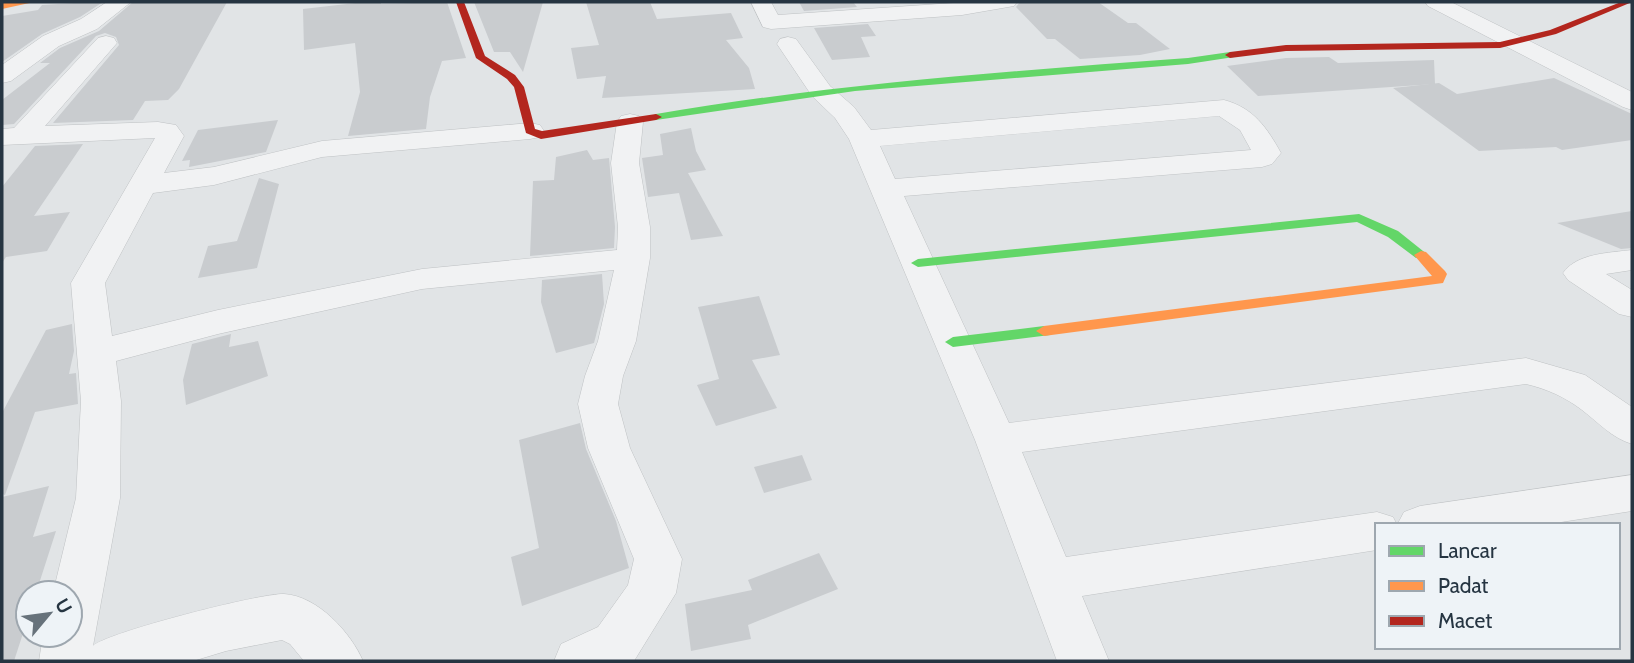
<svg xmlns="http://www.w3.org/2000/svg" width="1634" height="663" font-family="Cabin,sans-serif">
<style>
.building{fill:#c9cccf}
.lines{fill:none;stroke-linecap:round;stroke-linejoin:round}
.street-casing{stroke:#bfc2c4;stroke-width:1}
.street{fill:#f1f2f3;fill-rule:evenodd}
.fast{fill:#63d668;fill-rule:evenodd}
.slow{fill:#ff974d;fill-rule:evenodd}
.jam{fill:#b3261e;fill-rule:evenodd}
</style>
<rect width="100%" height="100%" fill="#e1e4e6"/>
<g class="building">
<polygon points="90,2 103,2 80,17 42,34 2,62 2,16 38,10 42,5"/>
<polygon points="133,2 227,2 179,89 168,100 145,101 133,120 53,123 119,45 116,37 105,33 96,36 14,124 2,125 2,100 50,63 40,63 60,48 99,31"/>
<polygon points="364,2 381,2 381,4 447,2 466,58 442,61 430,97 426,129 348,136 360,92 355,43 304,50 303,9"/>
<polygon points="474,2 543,2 523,72 510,52 494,52"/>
<polygon points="586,2 650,2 657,19 731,13 743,38 726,40 749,68 755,89 602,98 606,76 577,79 571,48 599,45"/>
<polygon points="799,2 853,2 857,7 804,11"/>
<polygon points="1020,2 1098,2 1128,23 1136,23 1170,49 1140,55 1080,59 1055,39 1047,39 1016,7"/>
<polygon points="868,24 876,36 861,37 870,57 832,60 814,28"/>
<polygon points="1329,57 1338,63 1434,60 1435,84 1258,96 1227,66 1286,58"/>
<polygon points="1554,78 1632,114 1632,140 1562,150 1556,147 1479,151 1393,88 1439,83 1457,94"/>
<polygon points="278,120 266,152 189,167 190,160 182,161 198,130"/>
<polygon points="691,128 696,151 706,170 688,173 723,236 691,240 679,193 648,197 642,158 663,155 660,134"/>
<polygon points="83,144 34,216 70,212 47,251 6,257 2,263 2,187 35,146"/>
<polygon points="587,150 593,160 609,158 615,227 614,248 530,256 533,181 554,180 556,157"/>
<polygon points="259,178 279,184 257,268 198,278 208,246 237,241"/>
<polygon points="1632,211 1632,248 1621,249 1557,223"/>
<polygon points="602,274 604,304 594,343 556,353 541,302 542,280"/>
<polygon points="759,296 780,355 752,360 777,408 716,426 697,385 719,379 698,307"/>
<polygon points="72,324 74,351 69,374 76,373 78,404 35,412 5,495 2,494 2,413 46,330"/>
<polygon points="231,334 229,347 258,341 268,376 186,405 183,380 192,344"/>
<polygon points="580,423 586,449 616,521 629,568 522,606 511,557 539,548 519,440"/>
<polygon points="802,455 812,480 764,493 754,467"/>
<polygon points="49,486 33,537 56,531 36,593 28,593 28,618 14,661 2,661 2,497"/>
<polygon points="819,553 838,589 748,625 751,639 691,651 685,604 752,590 748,580"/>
</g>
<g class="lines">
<defs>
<g id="street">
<polygon points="107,2 131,2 97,29 59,46 11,81 2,83 2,65 43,36 81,19"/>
<polygon points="751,2 771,2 778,15 968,2 1017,2 1014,6 962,15 771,29 763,27"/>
<polygon points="1425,2 1451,2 1632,92 1632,110 1623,107 1428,6"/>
<path d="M106 36 114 38 117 43 45 126 158 122 176 125 184 136 164 173 214 167 322 141 530 123 540 125 544 131 540 137 530 139 322 157 214 185 153 193 105 283 112 336 218 310 422 269 617 250 618 227 611 163 617 122 621 116 630 114 639 116 643 122 639 163 650 227V258L636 341 623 376 618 404 630 448 682 559 676 593 634 661H554L561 644 598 627 628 585 634 559 588 448 578 404 585 376 598 341 614 270 422 289 218 334 116 361 121 401 120 498 93 646C105 633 261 593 284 594 318 596 351 633 363 661H304L290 644 282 640 226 651 193 661H39L43 635H70V593H53L76 498 81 401 71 283 155 138 2 145V129L14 128 98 38Z"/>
<path d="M788 37 796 39 830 86 854 107 871 130 1224 100C1254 108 1267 128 1281 153L1272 164 1262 167 904 196 1009 423 1526 358 1585 375 1632 407V444C1612 438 1599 423 1582 410 1565 397 1547 389 1526 384L1022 452 1066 557 1377 512 1393 517 1397 525H1377V550L1082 596 1109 661H1057L975 440 849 139 835 118 812 96 777 44 780 39ZM1219 116 1240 130 1251 150 895 179 880 146Z"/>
<path d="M1632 250V270L1606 274 1632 290V317L1619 314 1568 280 1563 273C1577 253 1609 253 1632 250Z"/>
<polygon points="1632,475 1632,511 1542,525 1397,525 1404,512 1420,506"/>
</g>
</defs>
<use href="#street" class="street-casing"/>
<use href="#street" class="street"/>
<g class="fast">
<path d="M1230 52 1235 55 1234 57 1188 64 855 91 656 120 650 117 656 114C832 84 1010 71 1188 58Z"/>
<polygon points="1359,214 1398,231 1428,255 1426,258 1416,258 1388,237 1357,222 918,267 911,263 918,259"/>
<polygon points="1044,326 1050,327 1052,331 1050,335 953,347 945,342 953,337"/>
</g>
<g class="slow">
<polygon points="13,2 34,2 2,9 2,3"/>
<polygon points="1421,251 1426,252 1445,271 1447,274 1443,283 1044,336 1036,331 1044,326 1432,276 1414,255"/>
</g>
<g class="jam">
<polygon points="456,2 464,2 485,56 515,75 524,87 535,129 542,131 656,114 662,117 656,120 541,139 526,133 514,87 507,79 476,58"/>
<polygon points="1621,2 1632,2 1556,34 1500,48 1286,51 1230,58 1225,55 1230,52 1286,45 1500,42 1550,30"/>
</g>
</g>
<rect width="1634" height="663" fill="none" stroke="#263542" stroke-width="7"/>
<rect x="1375" y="523" width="245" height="126" fill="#eef3f7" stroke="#9ea7af" stroke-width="2"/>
<rect x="1389" y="546" width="35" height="10" fill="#63d668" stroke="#9ea7af" stroke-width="2"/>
<text x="1438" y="558" font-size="21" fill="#263542">Lancar</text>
<rect x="1389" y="581" width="35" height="10" fill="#ff974d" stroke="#9ea7af" stroke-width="2"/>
<text x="1438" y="593" font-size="21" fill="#263542">Padat</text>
<rect x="1389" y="616" width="35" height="10" fill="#b3261e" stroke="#9ea7af" stroke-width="2"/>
<text x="1438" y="628" font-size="21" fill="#263542">Macet</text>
<g transform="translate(49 614) rotate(61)"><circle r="33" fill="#eef3f7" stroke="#9ea7af" stroke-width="2"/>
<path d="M0-5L12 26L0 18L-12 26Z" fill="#67727b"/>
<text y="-10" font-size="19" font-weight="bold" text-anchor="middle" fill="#263542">U</text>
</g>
</svg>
